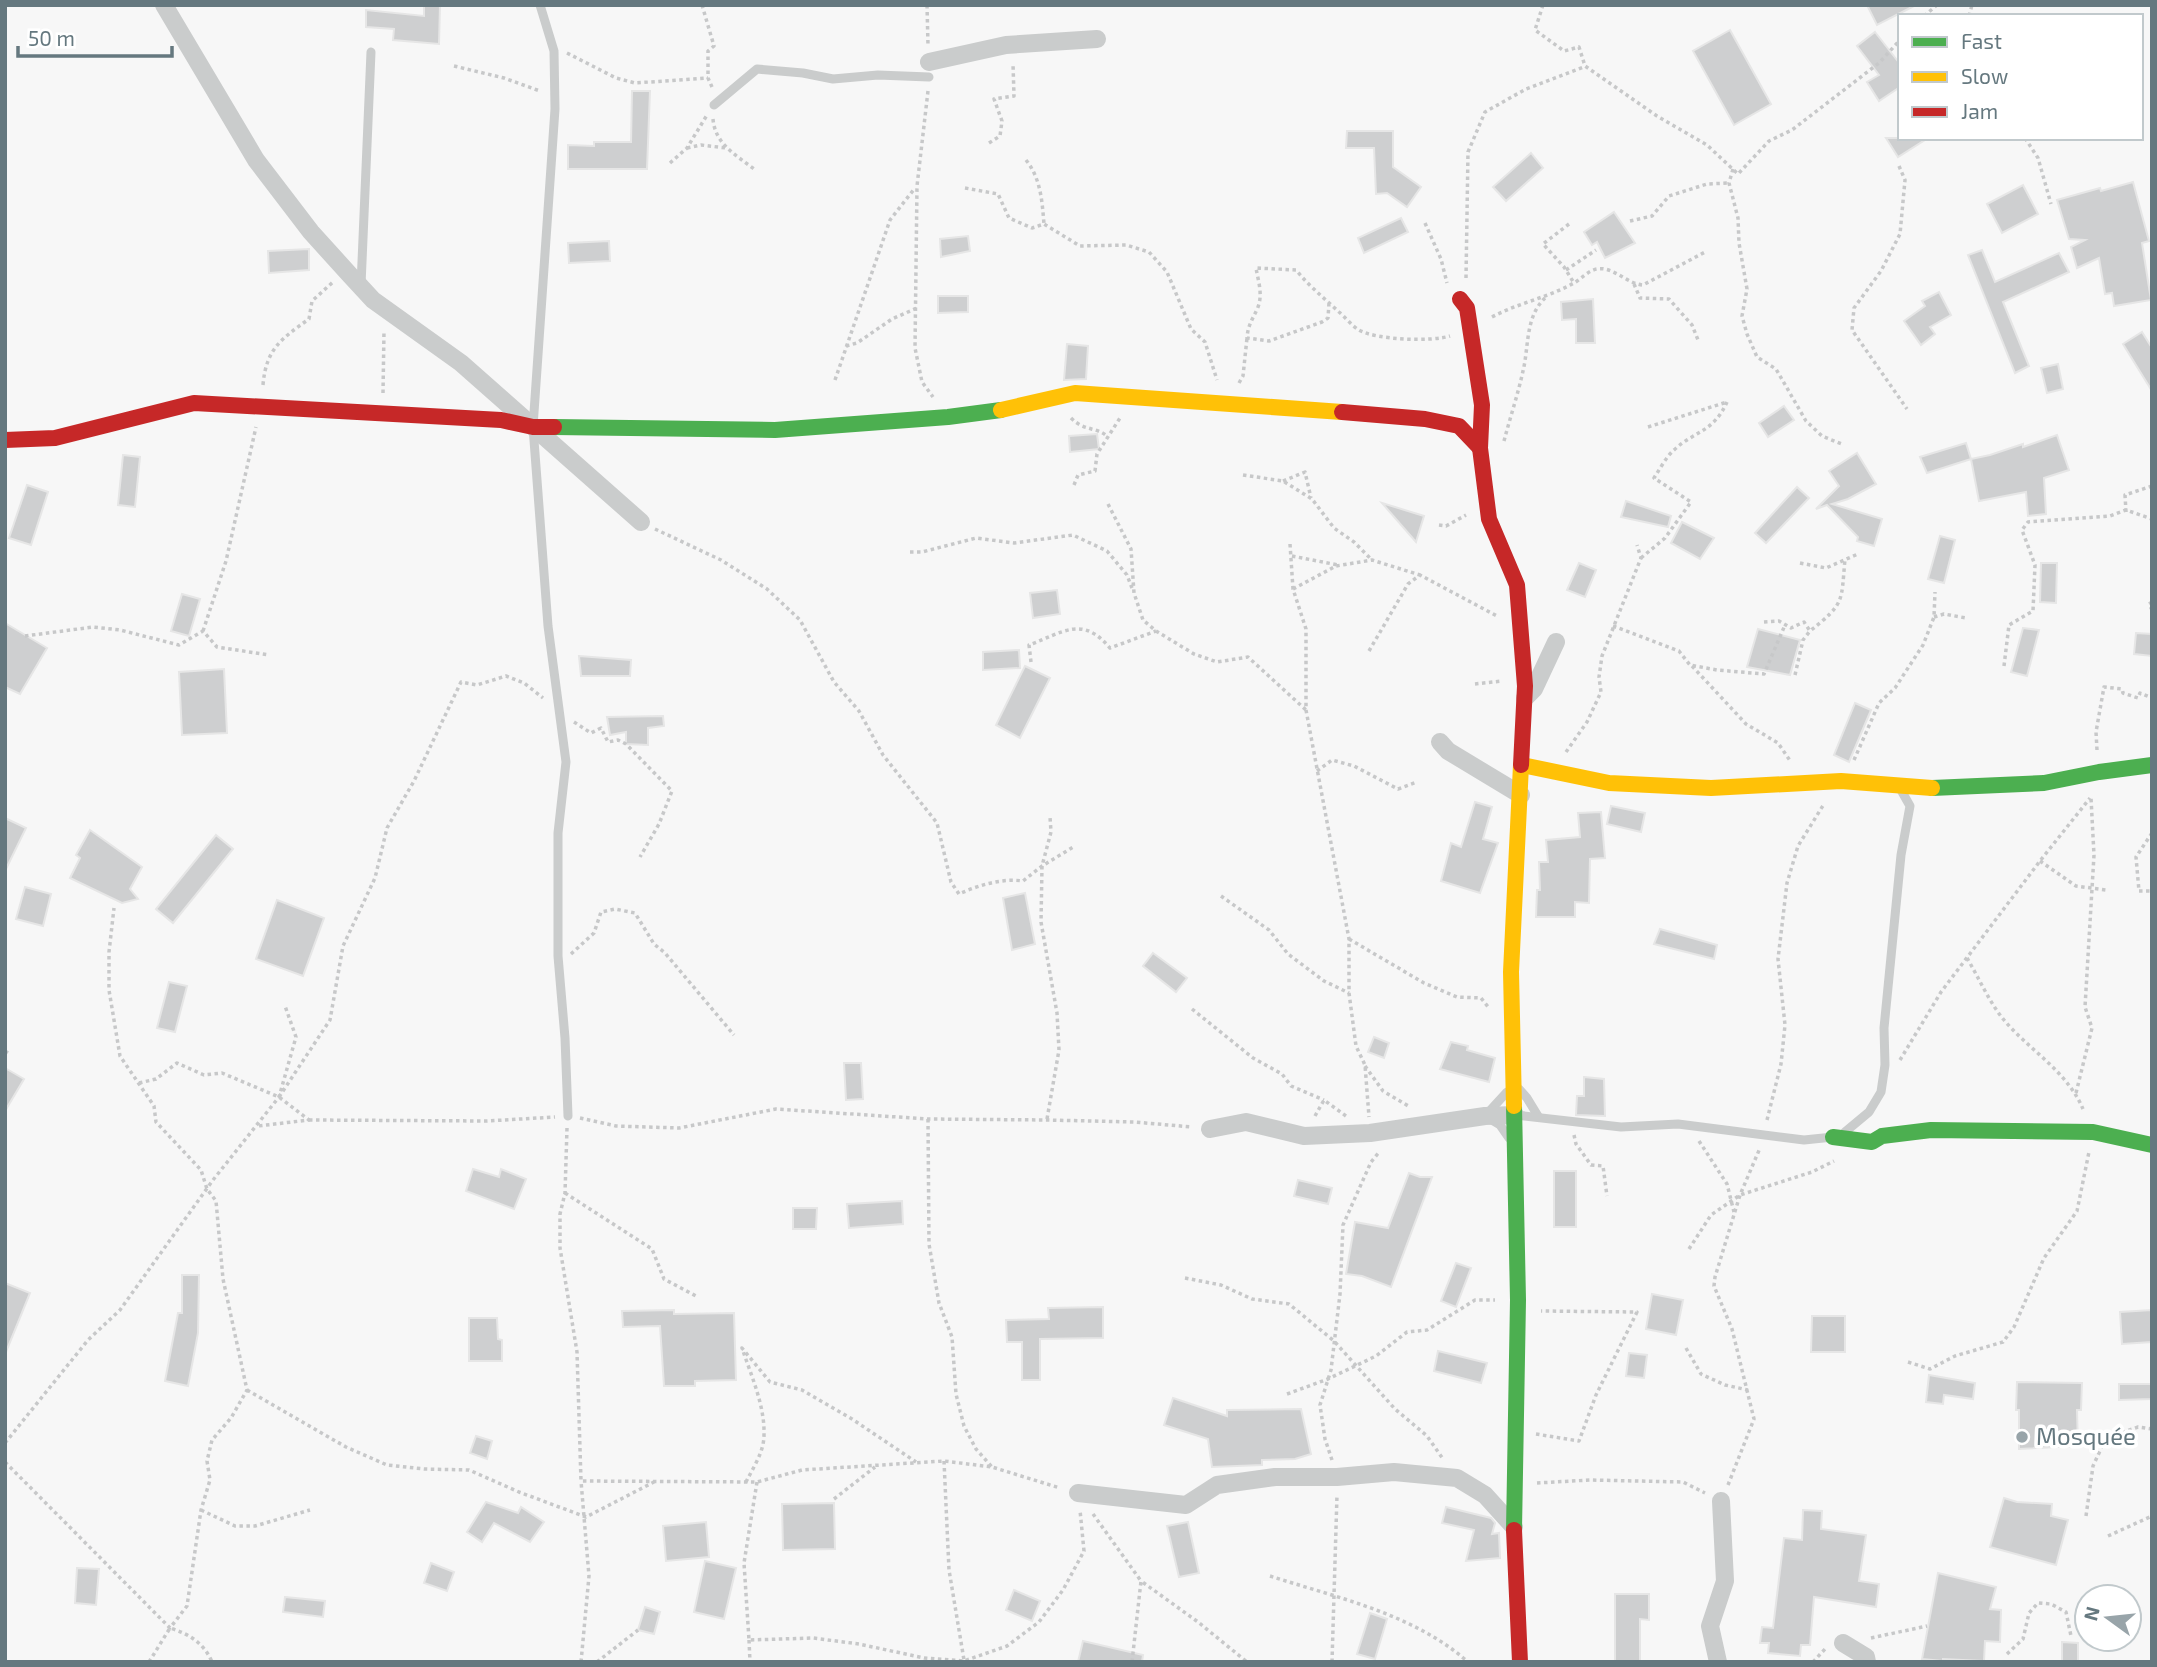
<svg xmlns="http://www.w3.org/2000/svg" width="2157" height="1667" font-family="'Exo 2',sans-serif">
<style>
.building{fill:#cecfd0;stroke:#e6e6e6;stroke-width:2}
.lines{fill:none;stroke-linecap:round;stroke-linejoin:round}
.path{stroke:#c7c8c9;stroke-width:3.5;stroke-dasharray:3.5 3.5;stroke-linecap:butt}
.lane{stroke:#cacccc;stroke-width:9}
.street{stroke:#cacccc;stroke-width:18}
.fast{stroke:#4caf50;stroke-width:16}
.slow{stroke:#ffc107;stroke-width:16}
.jam{stroke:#c62828;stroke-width:16}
.poi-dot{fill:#98a4a9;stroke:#fff;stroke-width:2.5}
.labels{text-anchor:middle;stroke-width:7;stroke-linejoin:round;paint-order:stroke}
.poi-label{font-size:24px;fill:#65787f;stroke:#fff;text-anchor:start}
</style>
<rect width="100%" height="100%" fill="#f7f7f7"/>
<g class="building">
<polygon points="424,5 440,5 439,44 393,40 394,29 366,27 366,10 424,16"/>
<polygon points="1867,5 1916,5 1877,25"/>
<polygon points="1730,30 1771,104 1734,125 1693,51"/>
<polygon points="1875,32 1900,64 1900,87 1879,101 1867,82 1879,75 1857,46"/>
<polygon points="632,91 650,91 647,169 568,169 568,145 594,146 594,142 631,142"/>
<polygon points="1347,131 1393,131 1393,167 1421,187 1407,207 1387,193 1376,194 1374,148 1346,148"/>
<polygon points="1886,138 1928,138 1898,157"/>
<polygon points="1531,153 1543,168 1506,201 1493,187"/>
<polygon points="2133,182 2149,241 2142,243 2151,300 2114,306 2112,293 2105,294 2099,258 2077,268 2071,247 2085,240 2069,239 2057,200 2100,188 2101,191"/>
<polygon points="2023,185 2038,214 2002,233 1987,204"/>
<polygon points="1614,212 1635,243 1605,258 1597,242 1592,245 1584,232"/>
<polygon points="1401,218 1408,232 1364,253 1358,238"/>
<polygon points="968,236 970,251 941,257 940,239"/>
<polygon points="609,241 610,261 569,263 568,243"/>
<polygon points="309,249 309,270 269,273 268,251"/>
<polygon points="1982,250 1995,282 2059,253 2069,272 2003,302 2029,366 2015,373 1968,255"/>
<polygon points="1939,292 1951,315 1930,327 1935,334 1921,345 1904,321 1925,306 1922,301"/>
<polygon points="938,296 968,296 968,312 938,313"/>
<polygon points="1593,299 1595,343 1576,343 1576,319 1562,320 1561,302"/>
<polygon points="2142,332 2152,348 2152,391 2123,344"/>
<polygon points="1067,344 1088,346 1086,379 1064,380"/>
<polygon points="2058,364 2063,389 2047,393 2041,368"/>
<polygon points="1784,406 1794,420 1768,437 1759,423"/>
<polygon points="1097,434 1099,449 1070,452 1069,436"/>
<polygon points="2057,435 2069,470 2044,478 2046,514 2028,516 2026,492 1979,501 1971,459 1990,455 2023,444 2023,447"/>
<polygon points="1966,443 1971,459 1927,473 1920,457"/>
<polygon points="1857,453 1876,484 1848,499 1832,504 1882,519 1874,546 1857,541 1858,537 1827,505 1816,509 1839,486 1829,471"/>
<polygon points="123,455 140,457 135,507 118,505"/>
<polygon points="27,485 48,492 31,545 9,538"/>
<polygon points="1797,487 1809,498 1766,543 1755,533"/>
<polygon points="1626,501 1671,516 1668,527 1621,517"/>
<polygon points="1382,503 1424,516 1416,542"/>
<polygon points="1682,522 1714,538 1700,559 1671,543"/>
<polygon points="1940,536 1955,540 1944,583 1928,579"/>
<polygon points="1579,563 1596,570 1585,597 1567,590"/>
<polygon points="2041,563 2057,563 2056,603 2040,602"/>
<polygon points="1057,590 1060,614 1033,618 1030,593"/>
<polygon points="182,594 200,599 189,636 171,631"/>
<polygon points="5,623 47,648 20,694 5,687"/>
<polygon points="2023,628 2039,630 2027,676 2011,672"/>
<polygon points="1758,629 1800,640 1790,675 1747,667"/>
<polygon points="2136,633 2152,634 2152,656 2134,654"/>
<polygon points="1019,650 1020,668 983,670 983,652"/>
<polygon points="579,656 631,660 630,676 581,676"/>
<polygon points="1025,666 1050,678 1020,738 996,725"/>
<polygon points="224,669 227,733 182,735 179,672"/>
<polygon points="1855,703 1871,710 1849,762 1834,755"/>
<polygon points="663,716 664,726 648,728 648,745 626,744 626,732 610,735 607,717"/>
<polygon points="1475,802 1492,807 1483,839 1498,843 1480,893 1441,881 1451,843 1461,847"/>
<polygon points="1611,806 1645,813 1641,832 1607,824"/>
<polygon points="1601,812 1605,858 1590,859 1589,903 1575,902 1575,917 1536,917 1537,890 1540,890 1539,862 1548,862 1546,840 1580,837 1578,813"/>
<polygon points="5,818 26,828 5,871"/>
<polygon points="90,830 142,867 130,889 138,899 122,903 70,878 80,858 76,855"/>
<polygon points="216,835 233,849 173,923 156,909"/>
<polygon points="25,887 51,894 43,926 16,919"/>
<polygon points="1025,893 1035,944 1012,950 1003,898"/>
<polygon points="277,900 324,918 303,976 256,959"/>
<polygon points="1660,929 1717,945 1714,959 1654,944"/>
<polygon points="1153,953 1187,978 1176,992 1143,966"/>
<polygon points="169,982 187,986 175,1032 157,1028"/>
<polygon points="1374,1037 1389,1043 1384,1058 1368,1052"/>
<polygon points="1451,1042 1468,1046 1467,1050 1495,1058 1489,1082 1440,1069"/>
<polygon points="844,1063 861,1063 863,1099 846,1100"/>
<polygon points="5,1068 24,1079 5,1111"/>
<polygon points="1584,1077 1604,1079 1605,1116 1576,1115 1577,1096 1584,1096"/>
<polygon points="473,1169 499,1177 501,1169 526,1179 514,1209 466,1191"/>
<rect x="1554" y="1171" width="22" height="56"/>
<polygon points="1409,1173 1420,1177 1432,1177 1391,1287 1362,1276 1346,1274 1355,1222 1388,1228"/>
<polygon points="1298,1180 1332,1188 1328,1204 1294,1196"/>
<polygon points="902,1201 903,1224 849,1228 847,1204"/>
<polygon points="793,1208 817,1208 816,1229 793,1229"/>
<polygon points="1456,1263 1471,1268 1456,1307 1441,1301"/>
<polygon points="182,1275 199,1275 198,1333 188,1386 165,1381 178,1313 182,1313"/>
<polygon points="5,1283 30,1293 6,1352 5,1352"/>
<polygon points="1652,1294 1683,1300 1676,1335 1646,1329"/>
<polygon points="1103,1307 1103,1338 1040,1339 1040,1380 1022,1380 1022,1342 1007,1342 1006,1320 1049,1319 1048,1308"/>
<polygon points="674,1310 674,1314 734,1313 736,1380 695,1381 695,1386 664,1386 660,1326 623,1327 622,1311"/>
<polygon points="2152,1310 2152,1342 2122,1344 2120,1312"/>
<polygon points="1812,1316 1845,1316 1845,1352 1811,1352"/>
<polygon points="469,1318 497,1318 498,1339 502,1340 502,1361 469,1361"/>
<polygon points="1438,1351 1487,1363 1481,1383 1434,1371"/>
<polygon points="1629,1353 1647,1355 1644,1378 1626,1376"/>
<polygon points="1929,1375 1975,1383 1973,1399 1944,1395 1943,1404 1926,1402"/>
<polygon points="2017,1382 2082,1383 2081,1410 2077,1410 2078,1446 2019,1449 2019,1410 2016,1410"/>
<polygon points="2119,1384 2152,1384 2152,1399 2119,1400"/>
<polygon points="1173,1398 1227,1416 1227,1410 1301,1409 1311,1454 1295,1459 1262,1460 1262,1465 1212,1467 1208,1439 1164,1425"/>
<polygon points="476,1436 492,1441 487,1459 470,1453"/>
<polygon points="2004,1498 2017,1502 2052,1504 2051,1516 2068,1520 2056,1565 1990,1547"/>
<polygon points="486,1502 518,1513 521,1507 544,1522 530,1542 494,1523 482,1542 467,1532"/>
<polygon points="834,1503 835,1549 783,1550 782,1504"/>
<polygon points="1446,1507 1491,1518 1495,1523 1492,1534 1499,1533 1500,1558 1466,1561 1474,1530 1442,1523"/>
<polygon points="1803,1510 1822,1511 1821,1529 1866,1535 1859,1581 1879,1584 1876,1607 1814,1597 1810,1645 1801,1645 1800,1656 1768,1653 1769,1643 1760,1643 1762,1627 1773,1628 1784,1538 1802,1540"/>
<polygon points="706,1522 709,1557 666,1561 663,1526"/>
<polygon points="1188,1522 1199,1573 1179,1577 1167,1526"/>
<polygon points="705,1561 736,1568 724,1619 694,1612"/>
<polygon points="431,1563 454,1572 447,1591 424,1583"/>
<polygon points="77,1568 99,1569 96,1605 75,1603"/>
<polygon points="1938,1573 1996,1587 1990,1609 2001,1610 2000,1642 1985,1641 1984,1661 1943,1659 1943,1661 1922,1659"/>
<polygon points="1014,1590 1040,1601 1032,1621 1006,1610"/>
<polygon points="1615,1594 1649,1594 1649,1620 1640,1619 1640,1662 1615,1662"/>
<polygon points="285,1597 325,1601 323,1617 283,1612"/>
<polygon points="645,1607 660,1612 654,1634 638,1630"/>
<polygon points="1370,1613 1387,1619 1375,1659 1357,1654"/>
<polygon points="1083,1641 1143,1655 1142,1662 1078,1662"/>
<polygon points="2062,1642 2078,1643 2078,1662 2062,1662"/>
</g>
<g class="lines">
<g class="path">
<polyline points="702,5 714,46 708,51 708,78 712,87"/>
<polyline points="927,5 928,45"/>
<polyline points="1543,5 1535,30 1564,51 1579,47 1585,66 1657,116 1707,145 1738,174 1769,141 1792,130 1879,63 1900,40"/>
<polyline points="1924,16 1937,5"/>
<polyline points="1969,16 1972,5"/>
<polyline points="567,53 616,78 635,83 708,78"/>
<polyline points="454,66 504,78 540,91"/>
<polyline points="928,91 917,186 915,348 922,382 933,397"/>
<path d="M713 119C715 144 736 155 754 169"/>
<polyline points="2025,138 2038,158 2051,204"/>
<polyline points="989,143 1000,136 1002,121 994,99 1014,96 1013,64"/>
<polyline points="687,148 701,145 726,148"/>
<path d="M1026 160C1041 179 1042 201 1044 224"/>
<polyline points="670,163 687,148 707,115"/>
<polyline points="1899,166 1905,180 1900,234 1881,271 1854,308 1852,330 1907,409"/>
<polyline points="1733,169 1729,183 1738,218 1739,243 1747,289 1742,316 1747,334 1757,357 1776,369 1806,421 1822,436 1844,445"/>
<polyline points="965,188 998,194 1009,218 1032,228 1044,224 1080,246 1126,245 1149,252 1167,272 1191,329 1205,342 1217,380"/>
<polyline points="1630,221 1652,216 1669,196 1707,184 1729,183"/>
<polyline points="1425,223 1441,259 1447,283"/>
<polyline points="1569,224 1543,244 1564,267 1574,283"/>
<polyline points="1566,270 1596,250"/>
<polyline points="1466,278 1468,152 1485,112 1526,89 1584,67"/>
<polyline points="1634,284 1640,298 1669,299 1692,325 1698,340"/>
<path d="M1329 303 1328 318 1322 322 1269 341 1247 338C1248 324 1253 319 1258 307 1263 294 1258 280 1256 268L1296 270C1309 286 1324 298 1339 312 1345 317 1352 326 1359 330 1376 340 1431 342 1450 336"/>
<path d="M1492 317C1518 303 1547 298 1574 283 1581 279 1589 270 1597 269 1613 266 1627 284 1643 285L1707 251"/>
<polyline points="846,346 857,343 892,319 917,308"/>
<polyline points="835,380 890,220 915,188"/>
<polyline points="1239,383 1243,376 1247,338"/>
<path d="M263 385C266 349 281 339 309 319L312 301 333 282"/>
<polyline points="383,393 384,331"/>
<path d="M1071 418C1085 432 1096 426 1108 437"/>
<polyline points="1648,427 1727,402"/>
<path d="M1504 441C1510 418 1518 394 1523 371 1529 347 1525 317 1545 298"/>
<polyline points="1243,475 1283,481 1312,499 1334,528 1354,542 1372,560"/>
<polyline points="1283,481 1305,472 1311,498"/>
<polyline points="1074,485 1078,475 1095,471 1097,454 1120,418"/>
<polyline points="1108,504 1131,549 1134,593 1143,620 1156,631 1194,654 1217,662 1248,657 1306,710"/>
<polyline points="2126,512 2125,495 2152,486"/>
<polyline points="1439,525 1446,526 1466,515"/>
<path d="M655 529 721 560 767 589 800 620 834 682 859 711 883 755 937 823 951 882 959 894C979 885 1002 878 1023 881L1042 866 1075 846"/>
<polyline points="1290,544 1293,589 1306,629 1306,710 1349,939 1349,993 1356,1046 1365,1065 1369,1117"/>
<polyline points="910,552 922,552 976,538 1014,543 1073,535 1107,551 1127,575 1132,588"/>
<polyline points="1292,556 1338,565"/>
<path d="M1641 558 1665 538 1691 502 1654 478C1660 469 1666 457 1674 450 1694 431 1713 433 1727 402"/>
<polyline points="1800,563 1826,568 1858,554"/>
<polyline points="1293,589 1336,566 1372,560 1420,575"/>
<polyline points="2152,602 2149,604 2152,610"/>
<polyline points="1934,617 1944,614 1966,618"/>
<path d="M1764 622 1779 621 1791 628 1804 622 1810 631C1845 603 1841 603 1845 559"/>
<polyline points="1613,626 1679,651 1690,665 1717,670 1764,674 1785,625"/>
<polyline points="203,631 226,561 256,427"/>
<polyline points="25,636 93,627 120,630 179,645 203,631 217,647 269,655"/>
<polyline points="1369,651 1408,584 1420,575 1497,616"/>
<path d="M1031 662 1029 645C1064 632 1082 615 1110 648L1156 631"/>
<polyline points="1692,666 1746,724 1778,743 1791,762"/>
<polyline points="2004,666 2009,625 2033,611 2035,565 2022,530 2028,522 2110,516 2126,510 2152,519"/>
<polyline points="1795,675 1803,640 1810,631"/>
<polyline points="1475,684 1502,681"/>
<polyline points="574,722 591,733 601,728 608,742 618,740 626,744 672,791 659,824 640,857"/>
<polyline points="2097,750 2096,732 2104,687 2122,689 2123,693 2138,698 2140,693 2152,698"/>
<polyline points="1566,752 1587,722 1601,692 1599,677 1602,656 1641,558 1637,545"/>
<polyline points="1854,760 1879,703 1895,688 1923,645 1934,617 1935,592"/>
<polyline points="1317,771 1332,760 1354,766 1398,789 1417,782"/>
<polyline points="2152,833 2136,857 2139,891 2152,891"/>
<polyline points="2040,861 2076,886 2106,890"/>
<polyline points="1221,896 1269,930 1288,954 1324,981 1349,993"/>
<polyline points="1349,939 1424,983 1457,997 1481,998 1489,1008"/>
<polyline points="571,954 594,933 601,912 615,909 635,913 654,944 665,953 734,1035"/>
<path d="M1967 958C1979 978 1989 1002 2004 1020 2029 1050 2067 1071 2083 1109"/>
<polyline points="1192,1009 1253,1058 1282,1074 1291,1086 1324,1100"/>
<polyline points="5,1051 8,1053"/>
<polyline points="1900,1060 1941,992 2040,861 2090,798"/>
<polyline points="1365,1066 1383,1091 1410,1107"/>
<polyline points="139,1083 156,1079 177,1063 204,1075 222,1073 279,1097 309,1120 258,1126"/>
<polyline points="2076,1093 2092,1028 2085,1007 2094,855 2091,798"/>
<polyline points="279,1097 330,1020 343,946 375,878 387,828 414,781 461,682 477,685 506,676 524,683 543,698"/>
<polyline points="1315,1116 1324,1100 1346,1116"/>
<polyline points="580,1118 616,1126 679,1128 776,1109 928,1119 1047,1120 1134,1122 1192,1127"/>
<polyline points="928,1119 929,1244 939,1303 952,1337 956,1394 964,1426 976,1449 992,1467"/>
<polyline points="1047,1119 1059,1050 1057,1013 1041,922 1042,866 1051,832 1050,817"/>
<polyline points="309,1120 487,1121 555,1117"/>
<polyline points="1767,1120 1781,1064 1785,1025 1778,959 1787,883 1798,846 1824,804"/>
<polyline points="567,1128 565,1193 560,1214 560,1248 577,1352 581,1481 757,1482 802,1470 944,1461 992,1467 1060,1488"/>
<polyline points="1574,1135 1576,1144 1591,1165 1603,1166 1607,1196"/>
<polyline points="1699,1141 1727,1184 1734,1212"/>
<polyline points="565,1193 652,1249 664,1279 696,1296"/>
<polyline points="1689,1249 1711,1215 1740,1195 1812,1172 1834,1161"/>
<polyline points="1185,1278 1221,1285 1252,1299 1289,1304 1334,1341 1395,1409 1427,1436 1443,1459"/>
<polyline points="1686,1348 1701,1374 1725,1385 1748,1390"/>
<polyline points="1908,1362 1930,1369 1955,1356 2003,1342 2014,1327 2044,1258 2077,1211 2089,1152"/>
<polyline points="247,1390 346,1447 387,1465 424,1469 469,1470 519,1492 586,1517 654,1482"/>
<polyline points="1287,1394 1328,1379 1376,1356 1407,1332 1427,1330 1475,1300 1495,1300"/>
<polyline points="1536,1434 1579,1441 1596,1395 1637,1312 1541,1311"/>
<polyline points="5,1443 88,1340 120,1310 213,1180 279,1097 296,1037 285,1006"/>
<polyline points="1332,1460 1325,1439 1320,1405 1331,1370 1340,1294 1343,1225 1371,1162 1380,1151"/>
<polyline points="944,1461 949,1570 964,1660"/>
<polyline points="5,1462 170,1628 187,1606 201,1510 210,1480 207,1461 212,1440 231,1418 247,1390 223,1279 216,1201 207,1189 201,1170 156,1122 154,1106 120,1056 109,990 109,952 114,908"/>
<path d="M746 1482C753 1468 764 1452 764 1435 765 1406 751 1375 742 1348L770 1382 802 1390 852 1419 916 1462"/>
<polyline points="757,1482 744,1563 749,1640 813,1638 859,1644 924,1658 964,1661 1007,1646 1039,1622 1063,1590 1084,1551 1080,1510"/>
<polyline points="1537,1483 1590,1480 1683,1482 1705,1493"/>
<polyline points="1728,1485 1754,1419 1732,1329 1714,1286 1715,1277 1740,1195 1760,1148"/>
<polyline points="834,1499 875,1467"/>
<polyline points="201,1510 235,1526 255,1526 310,1510"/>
<polyline points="1093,1514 1141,1581"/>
<polyline points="2086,1516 2093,1466 2106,1438 2138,1427 2152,1429"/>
<polyline points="2108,1536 2152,1516"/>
<path d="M1270 1576C1338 1598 1414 1614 1468 1662"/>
<polyline points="1871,1638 1927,1626"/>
<polyline points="749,1640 750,1662"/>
<polyline points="2007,1654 2023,1639 2029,1613 2038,1603 2051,1604 2066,1612 2071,1636"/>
<path d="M149 1662 170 1628C189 1634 204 1643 212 1662"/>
<polyline points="352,1662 362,1662"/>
<polyline points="581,1662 589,1576 581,1481"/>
<polyline points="597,1662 638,1630"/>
<polyline points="1132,1662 1141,1581 1198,1622 1247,1662"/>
<polyline points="1332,1662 1337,1495"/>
<polyline points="1813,1662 1826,1648"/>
</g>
<g class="lane">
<polyline points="540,5 554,51 555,109 533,427 548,626 566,762 558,833 558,956 565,1038 568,1116"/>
<polyline points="714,105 757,69 803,73 833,79 878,75 929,77"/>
<polyline points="361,285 371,52"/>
<polyline points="1519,1089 1527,1098 1538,1116"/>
<polyline points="1507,1092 1485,1116 1500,1125 1509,1138"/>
<polyline points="1516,1115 1621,1127 1678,1124 1804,1140 1833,1137"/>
<polyline points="1845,1132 1869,1112 1881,1092 1885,1065 1884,1028 1901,855 1910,806 1901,790"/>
</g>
<g class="street">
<polyline points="164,5 256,160 311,232 349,274 373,300 461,363 641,522"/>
<polyline points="929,62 1006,45 1097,39"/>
<polyline points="1525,698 1534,689 1556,642"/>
<polyline points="1440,742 1448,751 1521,795"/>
<polyline points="1210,1129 1246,1122 1304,1136 1370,1133 1485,1116 1515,1115"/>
<polyline points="1078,1493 1186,1505 1217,1485 1275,1477 1337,1477 1394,1472 1457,1478 1485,1495 1514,1527"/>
<polyline points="1843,1643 1866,1657 1867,1662"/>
<polyline points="1718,1662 1710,1626 1725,1581 1721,1501"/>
</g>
<g class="fast">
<polyline points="554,427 775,430 948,417 1001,410"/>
<polyline points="1932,788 2044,783 2099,772 2152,765"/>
<polyline points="1514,1106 1518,1300 1514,1530"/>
<polyline points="1833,1137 1872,1142 1882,1136 1931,1130 2093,1132 2152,1145"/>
</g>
<g class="slow">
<polyline points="1001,410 1075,393 1342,412"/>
<polyline points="1522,765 1609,783 1711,788 1841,781 1932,788"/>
<polyline points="1514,1106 1511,972 1521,765"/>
</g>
<g class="jam">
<polyline points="1460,299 1467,308 1482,405 1480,448 1489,519 1517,585 1525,686 1521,765"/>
<polyline points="1342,412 1425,419 1459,426 1480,448"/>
<polyline points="5,440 55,438 194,403 501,420 533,427 554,427"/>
<polyline points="1514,1530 1520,1662"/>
</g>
</g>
<circle class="poi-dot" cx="2022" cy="1437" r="7"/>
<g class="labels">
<g class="poi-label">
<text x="2036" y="1445">Mosquée</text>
</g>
</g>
<rect width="2157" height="1667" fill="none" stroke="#65787f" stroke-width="14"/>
<rect x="1898" y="14" width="245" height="126" fill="#ffffff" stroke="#c1c9cc" stroke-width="2"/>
<rect x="1912" y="37" width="35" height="10" fill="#4caf50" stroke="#c1c9cc" stroke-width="2"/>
<text x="1961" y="49" font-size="21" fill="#65787f">Fast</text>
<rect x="1912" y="72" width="35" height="10" fill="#ffc107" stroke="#c1c9cc" stroke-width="2"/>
<text x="1961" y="84" font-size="21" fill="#65787f">Slow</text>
<rect x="1912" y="107" width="35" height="10" fill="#c62828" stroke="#c1c9cc" stroke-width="2"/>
<text x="1961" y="119" font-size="21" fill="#65787f">Jam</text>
<g transform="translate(2108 1618) rotate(285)"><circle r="33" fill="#ffffff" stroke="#c1c9cc" stroke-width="2"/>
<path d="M0-5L12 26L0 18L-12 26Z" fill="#98a4a9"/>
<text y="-10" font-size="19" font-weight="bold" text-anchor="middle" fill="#65787f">N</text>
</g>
<path d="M18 46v10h154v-10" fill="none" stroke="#65787f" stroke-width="3.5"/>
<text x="28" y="46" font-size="21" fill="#65787f" stroke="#ffffff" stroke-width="5" paint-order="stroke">50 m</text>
</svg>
